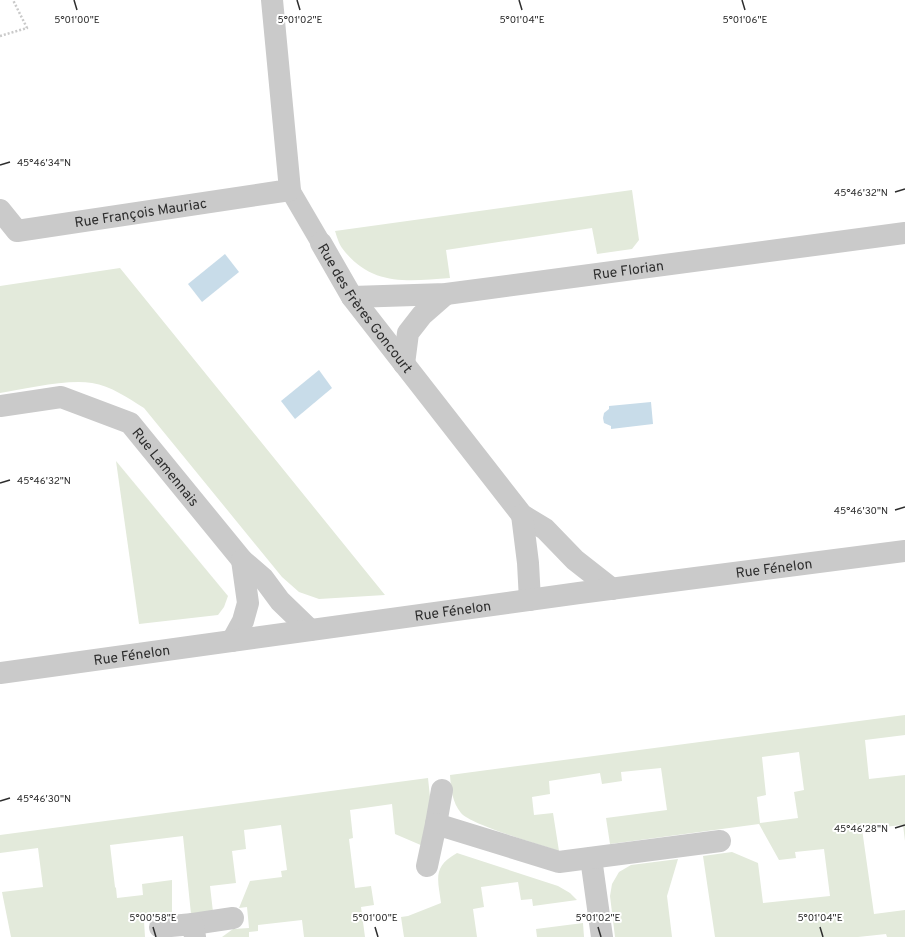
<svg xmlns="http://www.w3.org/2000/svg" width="905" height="937" font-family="Overpass,sans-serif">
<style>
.green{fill:#e3eadb;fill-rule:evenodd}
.water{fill:#c8dce9}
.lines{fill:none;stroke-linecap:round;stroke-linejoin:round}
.path{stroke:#cacaca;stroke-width:2.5;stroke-dasharray:2 2;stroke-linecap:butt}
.pedestrian{stroke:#cacaca;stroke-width:20}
.minor{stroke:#cacaca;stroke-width:22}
.ticks{fill:none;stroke:#2d2d2d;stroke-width:1.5}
.labels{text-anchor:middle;stroke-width:4;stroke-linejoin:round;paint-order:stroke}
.street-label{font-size:14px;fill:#2d2d2d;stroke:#fff}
.ticks-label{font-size:10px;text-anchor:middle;fill:#2d2d2d;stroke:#fff;stroke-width:4;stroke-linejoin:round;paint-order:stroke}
</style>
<rect width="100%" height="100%" fill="#fff"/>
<g class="green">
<path d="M632 190 639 240 632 249 597 254 592 228 446 250 450 278C408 281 371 287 342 248 339 244 337 237 335 231Z"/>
<path d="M120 268 385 595 319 599 299 592 282 577 144 408C128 398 111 386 92 383 66 379 26 389 0 393V286Z"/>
<polygon points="116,461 228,596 224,607 218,615 139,624"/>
<path d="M905 715V735L865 740 869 779 905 775V841L903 825 862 829 874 914 905 910V937H887L886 934 858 937H715L703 856 732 852 758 863 763 903 830 896 824 849 795 852 796 858 779 860 759 824 610 844 606 818 667 810 661 768 621 772 622 781 602 784 600 773 549 781 550 794 532 797 534 815 553 813 559 851C541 845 471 825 461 813 452 802 451 789 450 775ZM799 752 804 790 794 792 798 818 760 823 757 797 766 795 762 757Z"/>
<polygon points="428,778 430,797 423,846 395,834 392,804 350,810 353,838 349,839 355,888 371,886 374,905 361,907 365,937 304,937 302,920 258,925 258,931 249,932 249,937 222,937 233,929 249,928 247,907 239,908 250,881 282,877 281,871 287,870 281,825 244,830 246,849 232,851 236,883 210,886 213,912 191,914 183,836 110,845 115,887 116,888 117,898 143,895 142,884 172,880 172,917 144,921 145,937 11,937 2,892 43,887 38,848 0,853 0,835"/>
<path d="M457 853 558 886 570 893 577 900 533 906 532 899 521 900 518 882 481 887 484 907 473 909 477 937H404L401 917 408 916 441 903C438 879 432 867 457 853Z"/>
<polygon points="678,859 667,896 672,937 615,937 610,896 612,884 619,872 631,865"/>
<polygon points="583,923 584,937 537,937 536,929"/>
</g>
<g class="water">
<polygon points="225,254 239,272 202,302 188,284"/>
<polygon points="319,370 332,388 295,419 281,401"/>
<polygon points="651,402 653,424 611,429 611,426 604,423 603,418 604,413 609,409 609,406"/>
</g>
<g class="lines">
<polyline class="path" points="0,36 27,28 13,0"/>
<polyline class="pedestrian" points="290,190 321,243"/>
<g class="minor">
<path id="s1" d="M0 210 17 231 290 190 272 0"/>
<path id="s2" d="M321 243 352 297 522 515 545 529 575 560 612 589"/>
<path id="s3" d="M352 297 446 294 905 233"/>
<polyline points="404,364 408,333 422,315 446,294"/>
<path id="s4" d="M0 406 61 397 130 423 242 560"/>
<polyline points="522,515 528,563 530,600"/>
<polyline points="232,641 243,621 248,603 242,560 263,578 280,601 310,630"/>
<path id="s5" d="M0 673 579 593 905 551"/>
<polyline points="436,824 442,790"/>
<polyline points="591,858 602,937"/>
<polyline points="427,866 436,824 559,862 720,841"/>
<polyline points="193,924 233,918"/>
<polyline points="160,927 193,924 195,937"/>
</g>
</g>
<path class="ticks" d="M74 0 77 10M297 0 300 10M519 0 522 10M742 0 745 10M0 165 10 162M895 192 905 189M0 483 10 480M895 510 905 507M0 801 10 798M895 828 905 825M153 927 156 937M375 927 378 937M598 927 601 937M820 927 823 937"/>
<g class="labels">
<g class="street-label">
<text dy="5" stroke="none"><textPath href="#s1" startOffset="152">Rue François Mauriac</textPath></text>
<text dy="5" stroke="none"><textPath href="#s3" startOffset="278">Rue Florian</textPath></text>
<text dy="5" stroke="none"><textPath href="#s2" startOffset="79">Rue des Frères Goncourt</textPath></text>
<text dy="5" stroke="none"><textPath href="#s4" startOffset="192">Rue Lamennais</textPath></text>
<text dy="5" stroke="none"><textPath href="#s5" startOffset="781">Rue Fénelon</textPath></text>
<text dy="5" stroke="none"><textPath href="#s5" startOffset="457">Rue Fénelon</textPath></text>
<text dy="5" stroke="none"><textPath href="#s5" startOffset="133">Rue Fénelon</textPath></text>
</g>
</g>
<g class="ticks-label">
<text x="77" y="23">5°01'00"E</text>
<text x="300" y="23">5°01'02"E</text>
<text x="522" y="23">5°01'04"E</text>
<text x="745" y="23">5°01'06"E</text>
<text x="44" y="166">45°46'34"N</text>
<text x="861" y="196">45°46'32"N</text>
<text x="44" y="484">45°46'32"N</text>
<text x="861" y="514">45°46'30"N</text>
<text x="44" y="802">45°46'30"N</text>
<text x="861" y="832">45°46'28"N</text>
<text x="153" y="921">5°00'58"E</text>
<text x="375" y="921">5°01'00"E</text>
<text x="598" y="921">5°01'02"E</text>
<text x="820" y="921">5°01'04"E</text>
</g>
</svg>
